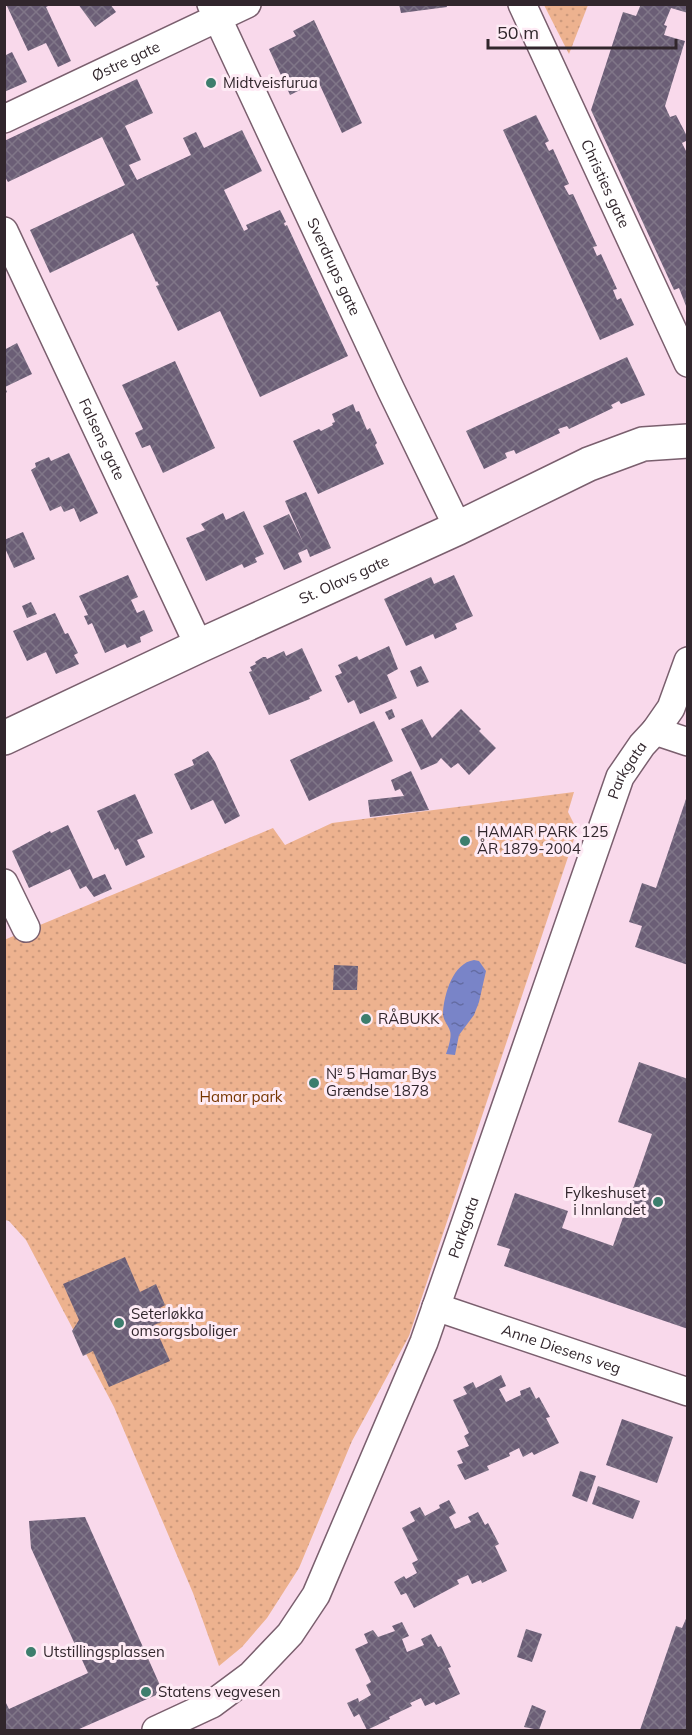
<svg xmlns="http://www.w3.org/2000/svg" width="692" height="1735" font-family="Mulish,sans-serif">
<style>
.park{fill:url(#park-dots)}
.water{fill:url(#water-ripples)}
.building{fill:url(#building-cross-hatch)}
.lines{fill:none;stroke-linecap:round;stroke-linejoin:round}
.minor-casing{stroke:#7a5f6e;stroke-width:30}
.secondary-casing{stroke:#7a5f6e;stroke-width:36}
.minor{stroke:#fff;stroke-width:27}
.secondary{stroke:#fff;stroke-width:33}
.poi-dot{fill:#3d7e6d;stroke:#feebf5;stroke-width:2}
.labels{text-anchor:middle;stroke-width:6;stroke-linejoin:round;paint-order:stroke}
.street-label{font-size:15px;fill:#31262c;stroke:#feebf5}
.poi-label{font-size:15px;fill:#31262c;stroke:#feebf5;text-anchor:start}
.park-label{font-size:15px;fill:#763500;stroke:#feebf5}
</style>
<defs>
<pattern id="park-dots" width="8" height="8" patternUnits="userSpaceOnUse" patternTransform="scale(1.5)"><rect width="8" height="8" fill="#edb28f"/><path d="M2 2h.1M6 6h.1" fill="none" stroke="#cc997c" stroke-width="1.8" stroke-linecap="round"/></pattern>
<pattern id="water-ripples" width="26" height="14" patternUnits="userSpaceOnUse" patternTransform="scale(1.5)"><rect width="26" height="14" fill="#7984c8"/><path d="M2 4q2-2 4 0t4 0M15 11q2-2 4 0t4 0" fill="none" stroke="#646ca3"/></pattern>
<pattern id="building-cross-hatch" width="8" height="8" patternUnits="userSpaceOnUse" patternTransform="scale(1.5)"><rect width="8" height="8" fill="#6b5e76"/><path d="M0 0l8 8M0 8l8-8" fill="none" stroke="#807688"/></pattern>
</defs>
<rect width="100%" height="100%" fill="#f9d9eb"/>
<g class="park">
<polygon points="544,5 588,5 569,54"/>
<polygon points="574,792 568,812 577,830 409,1336 352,1441 299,1568 267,1618 242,1647 219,1666 193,1593 114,1407 26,1240 9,1221 5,1220 4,940 273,828 285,845 332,823"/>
</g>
<path class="water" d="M474 960 479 961 486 971 479 1002 474 1015 459 1035 455 1055 446 1054C448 1048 452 1037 450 1031 448 1024 443 1021 443 1013 444 994 453 963 474 960Z"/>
<g class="building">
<polygon points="6,4 52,4 46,7 71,61 58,67 46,43 28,51"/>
<polygon points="78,4 110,4 116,12 95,27"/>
<polygon points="399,4 446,4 447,7 401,13"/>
<polygon points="641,4 688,4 688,13 671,8 664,25 667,26 664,35 685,41 665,106 670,117 676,115 688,138 688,140 682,143 688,155 688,311 679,288 674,290 591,110 623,12 636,16"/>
<polygon points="314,20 362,123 342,133 318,81 290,95 269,49 296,36 293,31"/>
<polygon points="12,52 27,82 4,92 4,56"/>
<polygon points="137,79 153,113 125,126 141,160 129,165 137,180 191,155 183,138 196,132 204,148 242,130 262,171 224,190 244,231 248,229 246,225 280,210 286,222 284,223 285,226 287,225 348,356 260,397 220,311 178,331 156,286 159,285 157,281 156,282 133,233 50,273 30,230 125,185 102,137 8,182 4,175 4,141"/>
<polygon points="536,115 549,141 545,143 549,151 553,149 569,184 564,186 569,195 573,194 597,246 593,247 597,256 601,254 617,289 613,290 617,300 621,298 634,325 600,340 503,130"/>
<polygon points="17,343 32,374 5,387 7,392 4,394 4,350"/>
<polygon points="627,357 645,395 621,404 619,401 611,405 613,408 569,429 567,426 558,429 560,433 516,454 514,450 505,453 507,458 484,469 466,431"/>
<polygon points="175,361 215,448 163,473 150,445 142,448 135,433 143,429 122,385"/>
<polygon points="353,404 356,412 359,411 367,430 370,428 377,443 375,445 384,464 318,494 293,441 319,429 321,431 333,425 332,423 335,422 332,414"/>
<polygon points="69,453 98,513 80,522 74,508 64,512 61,506 50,511 31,470 36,467 35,463 49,457 51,461"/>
<polygon points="306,492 331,548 310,557 307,549 298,553 302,562 284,570 263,526 289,514 303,542 285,501"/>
<polygon points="244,511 264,554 255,558 257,562 244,568 242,564 206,581 186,538 205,530 201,524 223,513 226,520"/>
<polygon points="23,532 35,559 14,568 4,546 4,540"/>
<polygon points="128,575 138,597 131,600 137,613 144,610 153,631 140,637 141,642 127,648 125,644 105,653 92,623 88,625 84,616 88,615 79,596"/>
<polygon points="454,575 473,616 455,624 457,629 435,639 433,634 406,646 384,599 431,577 434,584"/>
<polygon points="31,602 37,614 27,618 22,606"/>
<polygon points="55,613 65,634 68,633 78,653 74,655 79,664 56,674 46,652 27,661 13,631"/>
<polygon points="389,646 398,669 387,675 397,698 360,714 354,700 348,703 335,676 342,673 338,665 357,656 359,660"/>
<polygon points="302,648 322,691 309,697 310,699 269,715 249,672 252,671 250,667 256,664 255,662 263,657 266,657 267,659 284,651 286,656"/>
<polygon points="421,666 429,682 417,687 410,671"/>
<polygon points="392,709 395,717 389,720 385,712"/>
<polygon points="461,709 481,729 479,731 496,748 469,775 458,763 451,768 441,758 437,763 421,770 401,729 422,719 432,738"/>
<polygon points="374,721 393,761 309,801 290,760"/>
<polygon points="208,751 215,762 240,816 225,824 213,800 191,810 174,774 194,765 192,760"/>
<polygon points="411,771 429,810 370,817 368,800 404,796 400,789 395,791 391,780"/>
<polygon points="135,794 153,833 137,840 145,857 126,866 118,848 115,850 97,811"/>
<polygon points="687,796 688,796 688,965 635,947 642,926 629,922 642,883 656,888"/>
<polygon points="68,825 93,879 105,874 112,889 94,897 86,886 80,889 70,869 29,888 12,851 50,831 51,833"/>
<polygon points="334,965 358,966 357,990 333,990"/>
<polygon points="639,1062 688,1079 688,1329 504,1266 510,1249 497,1245 515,1193 568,1211 562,1228 613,1246 652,1134 618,1122"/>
<polygon points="125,1257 140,1292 156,1284 165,1305 160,1308 166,1320 154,1325 170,1361 109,1387 93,1351 83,1356 72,1331 79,1320 63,1284"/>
<polygon points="501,1375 506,1386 499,1389 506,1402 521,1395 520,1391 530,1387 536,1399 539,1397 550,1417 546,1418 559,1443 534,1455 532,1452 523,1457 519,1448 509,1453 510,1456 487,1466 489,1470 465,1480 457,1465 463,1463 457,1451 469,1446 464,1436 469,1433 453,1400 467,1394 463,1387 473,1382 476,1388"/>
<polygon points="622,1419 673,1437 657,1483 606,1465"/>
<polygon points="580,1471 596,1476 587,1502 572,1496"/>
<polygon points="598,1486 640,1501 633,1519 592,1504"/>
<polygon points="449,1500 456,1513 449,1517 455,1529 471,1522 468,1517 478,1512 485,1525 488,1523 499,1544 495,1546 507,1571 482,1583 481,1580 472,1584 468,1575 457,1580 459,1584 414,1608 406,1593 401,1595 394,1582 404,1576 406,1579 417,1573 412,1563 418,1560 402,1528 415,1521 410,1512 420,1507 425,1516 440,1508 439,1505"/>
<polygon points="85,1517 163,1692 77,1730 4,1730 4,1699 9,1709 88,1673 31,1548 29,1521"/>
<polygon points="688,1614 688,1730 640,1730 676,1626 682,1628"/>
<polygon points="402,1622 409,1636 402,1639 407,1652 424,1645 421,1639 431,1634 438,1647 441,1646 451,1667 448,1668 460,1694 436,1705 434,1702 425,1706 421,1698 410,1703 412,1706 389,1717 390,1719 367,1730 359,1714 354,1717 347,1703 358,1698 359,1702 371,1695 366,1685 371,1682 355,1649 368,1643 364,1634 373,1630 378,1637 395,1631 392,1626"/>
<polygon points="526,1629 542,1634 532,1662 517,1657"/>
<polygon points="532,1705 546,1711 539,1730 524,1727"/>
</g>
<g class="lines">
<defs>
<g id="minor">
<path id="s1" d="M211 4 391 390 458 528"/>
<path id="s2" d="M522 4 688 363"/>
<path id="s3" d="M4 119 247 4"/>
<path id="s4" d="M4 231 199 646"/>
<polyline points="655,731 688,742"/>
<polyline points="4,883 26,928"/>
<path id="s5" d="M436 1307 688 1392"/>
<path id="s6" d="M156 1730 212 1704 251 1675 290 1634 316 1595 424 1342 620 777 642 745 655 731 671 708 688 661"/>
</g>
<g id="secondary">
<path id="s7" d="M4 738 199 646 458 528 589 464 643 444 688 441"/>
</g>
</defs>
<use href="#minor" class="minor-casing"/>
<use href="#secondary" class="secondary-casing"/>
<use href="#minor" class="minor"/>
<use href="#secondary" class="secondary"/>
</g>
<g class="poi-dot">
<circle cx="211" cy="83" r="6"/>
<circle cx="465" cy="841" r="6"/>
<circle cx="366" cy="1019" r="6"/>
<circle cx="314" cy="1083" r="6"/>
<circle cx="658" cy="1202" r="6"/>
<circle cx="119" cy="1323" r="6"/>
<circle cx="31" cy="1652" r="6"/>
<circle cx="146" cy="1692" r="6"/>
</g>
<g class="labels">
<g class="street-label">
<text dy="5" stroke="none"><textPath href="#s3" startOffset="135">Østre gate</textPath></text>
<text dy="5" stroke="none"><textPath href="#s2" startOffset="198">Christies gate</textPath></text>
<text dy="5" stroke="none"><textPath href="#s1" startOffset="290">Sverdrups gate</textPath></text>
<text dy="5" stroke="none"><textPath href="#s4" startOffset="230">Falsens gate</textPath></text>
<text dy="5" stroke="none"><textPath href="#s7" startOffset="375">St. Olavs gate</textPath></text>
<text dy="5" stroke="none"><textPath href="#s6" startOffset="1096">Parkgata</textPath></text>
<text dy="5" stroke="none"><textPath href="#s6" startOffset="610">Parkgata</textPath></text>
<text dy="5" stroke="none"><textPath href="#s5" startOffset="132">Anne Diesens veg</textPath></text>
</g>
<g class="poi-label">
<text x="223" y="88">Midtveisfurua</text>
<text x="477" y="837">HAMAR PARK 125<tspan x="477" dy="17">ÅR 1879-2004</tspan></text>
<text x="378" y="1024">RÅBUKK</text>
<text x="326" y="1079">№ 5 Hamar Bys<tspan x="326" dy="17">Grændse 1878</tspan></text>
<text x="646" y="1198" text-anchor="end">Fylkeshuset<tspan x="646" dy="17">i Innlandet</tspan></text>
<text x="131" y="1319">Seterløkka<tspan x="131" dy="17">omsorgsboliger</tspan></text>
<text x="43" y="1657">Utstillingsplassen</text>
<text x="158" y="1697">Statens vegvesen</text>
</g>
<g class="park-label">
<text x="241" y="1102">Hamar park</text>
</g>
</g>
<rect width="692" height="1735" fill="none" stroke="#31262c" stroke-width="12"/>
<path d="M488 39v9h188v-9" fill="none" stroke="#31262c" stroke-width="3"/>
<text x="497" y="39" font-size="18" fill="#31262c" stroke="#feebf5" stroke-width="4.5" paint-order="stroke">50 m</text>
</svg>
